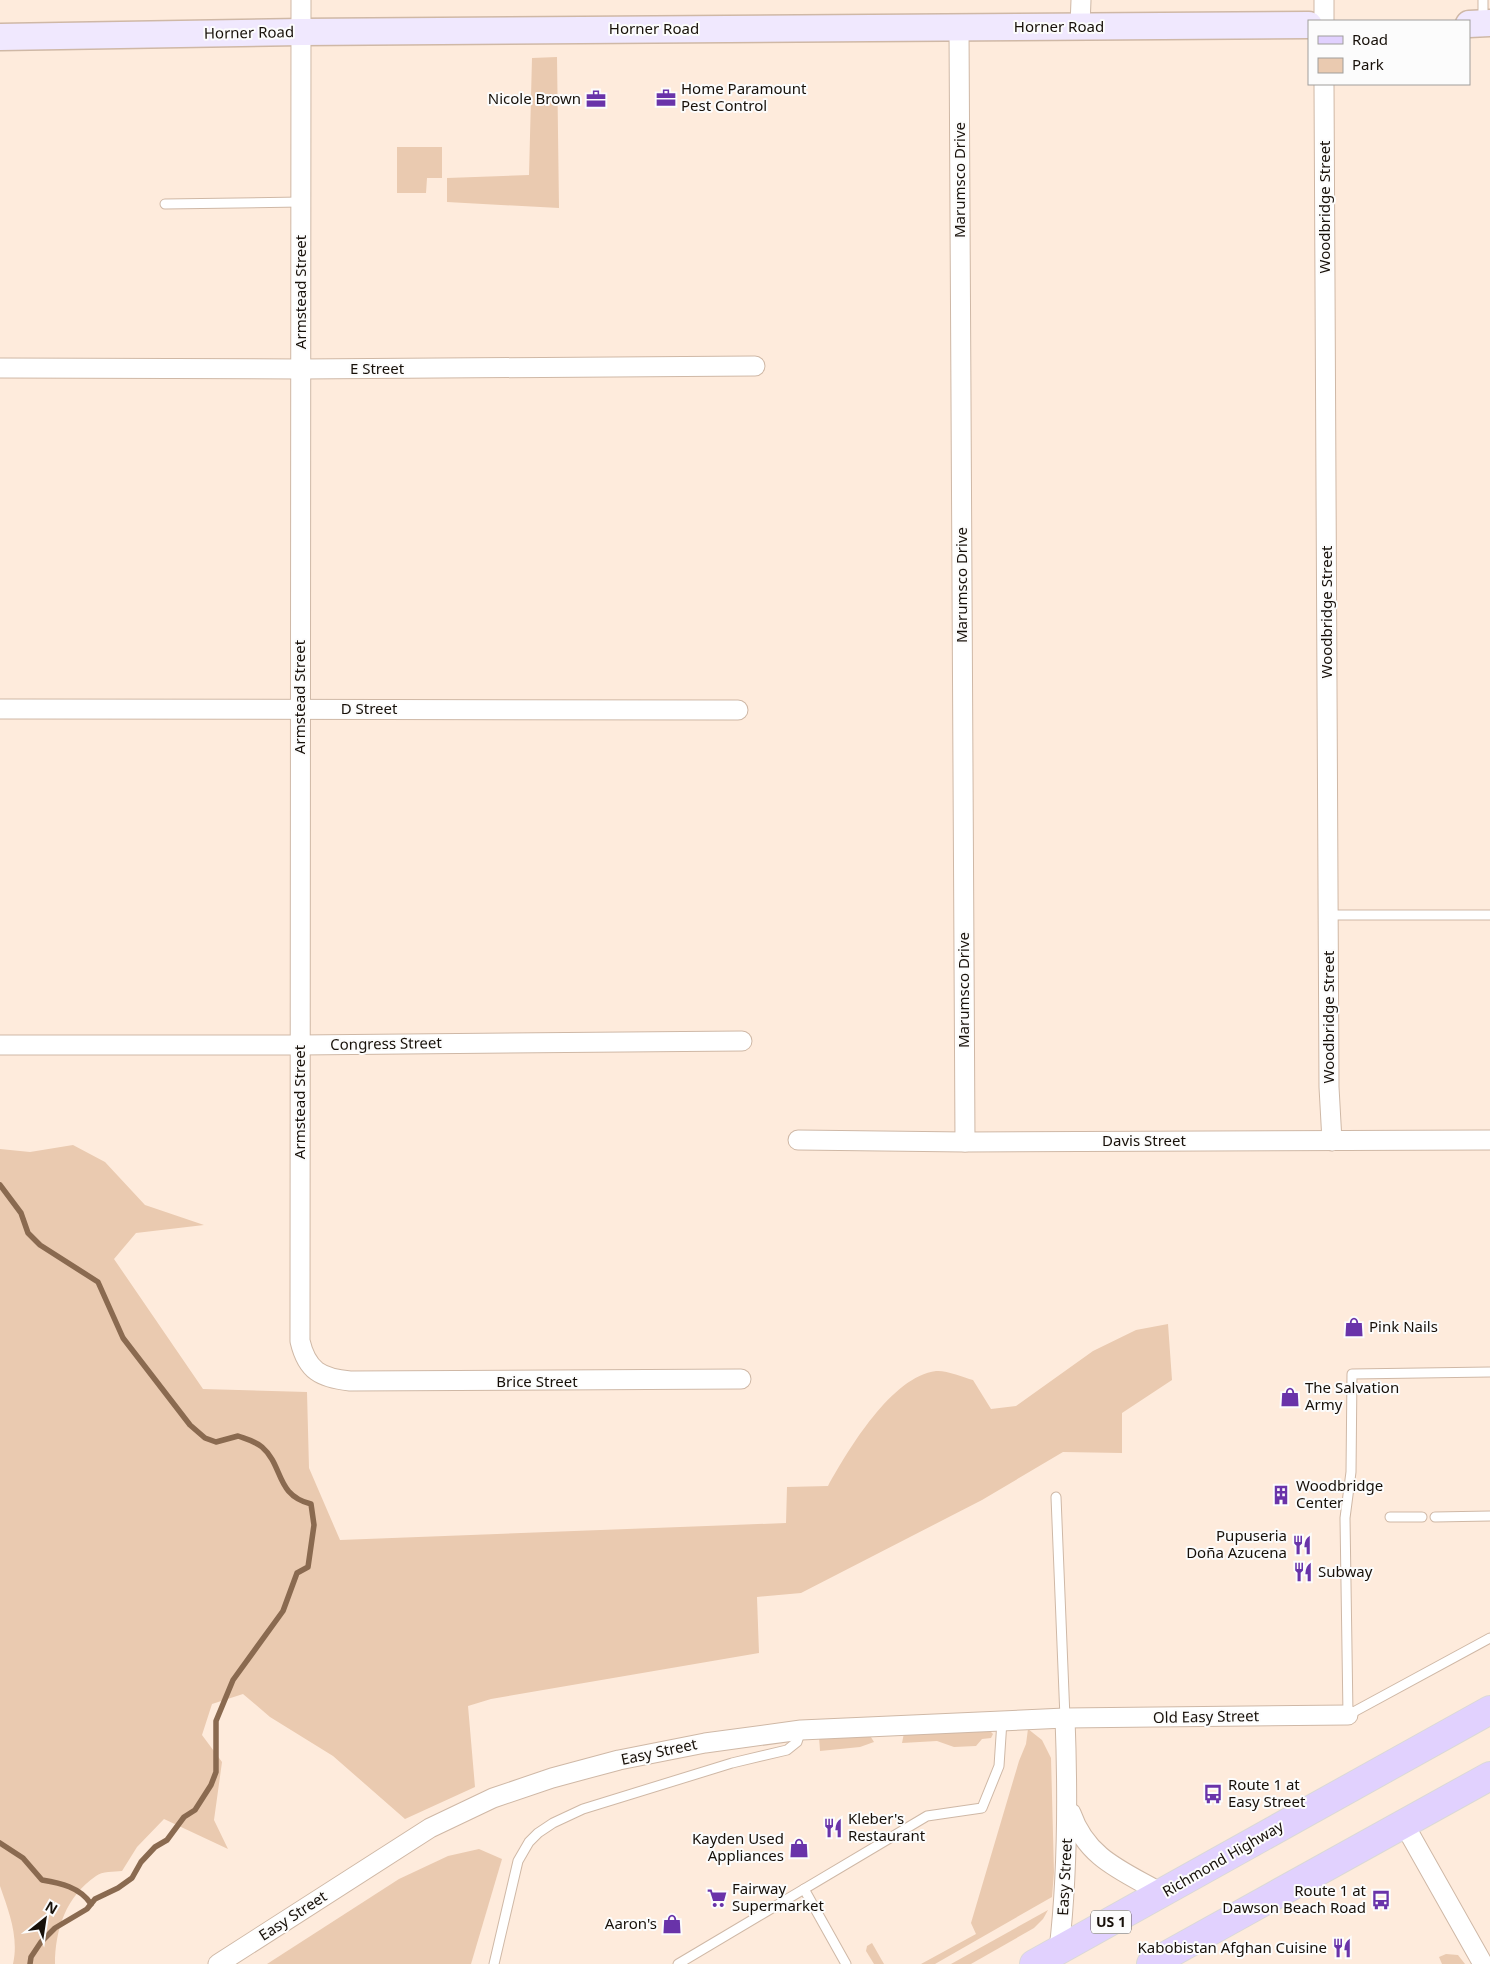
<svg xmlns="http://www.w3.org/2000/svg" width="1490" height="1964" font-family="'Noto Sans',sans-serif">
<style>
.green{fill:#eacab0}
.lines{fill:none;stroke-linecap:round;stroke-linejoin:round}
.stream{stroke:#8a6a50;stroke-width:5.5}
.lane-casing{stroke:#cfb8a6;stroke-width:11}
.street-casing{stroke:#cfb8a6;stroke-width:21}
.secondary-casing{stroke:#cfb8a6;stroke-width:29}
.primary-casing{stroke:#dad9d8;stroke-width:30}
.lane{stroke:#fff;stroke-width:9}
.street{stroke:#fff;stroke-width:19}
.secondary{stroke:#f0e8fe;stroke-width:26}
.primary{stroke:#e1d1fe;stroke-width:28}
.labels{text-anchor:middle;stroke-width:4;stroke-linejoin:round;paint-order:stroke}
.shield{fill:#fcfcfc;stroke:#5c5752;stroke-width:1}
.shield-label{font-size:14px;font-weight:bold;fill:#171009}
.street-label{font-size:15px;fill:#171009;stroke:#fcfcfc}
.poi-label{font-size:15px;fill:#171009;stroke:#fcfcfc;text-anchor:start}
</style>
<rect width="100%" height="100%" fill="#feebdc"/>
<g class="green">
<polygon points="557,57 559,208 447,202 447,178 529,175 532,58"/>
<polygon points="397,147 442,147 442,178 427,178 426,193 397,193"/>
<path d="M73 1145 105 1162 145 1205 204 1225 136 1233 114 1259 203 1389 307 1392 309 1468 340 1540 786 1523 787 1487 828 1486C848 1450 892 1376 936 1371 946 1370 963 1377 973 1380L991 1409 1016 1406 1093 1351 1136 1330 1168 1324 1172 1380 1122 1413V1453L1063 1452 982 1500 801 1593 757 1597 759 1653 491 1699 468 1706 475 1787 405 1819 333 1756 270 1717 243 1694 212 1704 202 1735 222 1762 214 1820 228 1849 164 1819 137 1847 122 1871C114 1872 102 1871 96 1876 66 1896 55 1930 55 1964H13C19 1937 9 1912 0 1886V1149L30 1152Z"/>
<polygon points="1028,1729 1042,1740 1051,1758 1054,1872 1052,1897 935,1964 921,1964 976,1934 971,1923 1019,1761 1026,1744"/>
<polygon points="989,1730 993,1734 991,1738 982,1739 976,1746 954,1747 937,1741 902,1743 904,1733"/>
<polygon points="869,1734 874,1742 860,1747 820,1751 819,1736"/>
<polygon points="479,1849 502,1859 471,1964 267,1964 399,1879 448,1856"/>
<polygon points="1048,1910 1043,1919 1034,1928 971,1964 951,1964"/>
<polygon points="872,1943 884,1964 874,1964 866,1951 867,1946"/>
<polygon points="1446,1954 1458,1955 1465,1964 1442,1964 1439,1957"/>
</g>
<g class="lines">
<g class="stream">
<path d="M0 1185 21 1213 28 1233 40 1245 98 1282 123 1338 190 1425 205 1438 216 1442 238 1436C246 1439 255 1441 262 1447 284 1466 275 1495 311 1504L314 1525 308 1567 297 1573 283 1611 233 1680 216 1721V1772L211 1785 195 1810 184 1817 167 1840 155 1847 141 1862 132 1878 118 1888 95 1899 87 1909 55 1928 41 1942 31 1957 30 1964"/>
<path d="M0 1843 23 1858 42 1880C60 1883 80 1887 91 1904"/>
</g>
<defs>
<g id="lane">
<polyline points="1483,22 1483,0"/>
<polyline points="165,204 301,202"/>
<polyline points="1328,915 1490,915"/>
<polyline points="1490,1372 1352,1374 1351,1472 1345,1518 1348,1715 1490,1638"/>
<polyline points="1056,1497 1065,1718"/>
<polyline points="1390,1517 1422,1517"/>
<polyline points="1435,1517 1490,1516"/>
<polyline points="804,1889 846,1964"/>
<polyline points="494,1964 518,1861 529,1842 538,1833 553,1823 583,1809 732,1763 787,1750 797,1742 801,1730"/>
<polyline points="678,1964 927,1816 982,1808 999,1766 1002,1721"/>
</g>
<g id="street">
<path d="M301 0 300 1341C307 1371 321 1378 350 1381L741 1379"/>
<polyline points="1324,0 1324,21"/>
<polyline points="1080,26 1081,0"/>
<polyline points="959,28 965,1142"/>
<polyline points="1324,84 1329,1087 1332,1141"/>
<polyline points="0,368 301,369 755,366"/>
<polyline points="0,709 738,710"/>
<polyline points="0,1045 300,1045 742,1041"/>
<polyline points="798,1140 965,1142 1490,1140"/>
<path d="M1071 1813C1087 1859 1123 1871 1163 1894"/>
<polyline points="1404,1824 1483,1964"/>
<path d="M1059 1950C1068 1873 1068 1796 1065 1718"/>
<polyline points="218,1964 430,1828 493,1798 552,1778 619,1760 705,1743 801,1730 1065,1718 1348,1715"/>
</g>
<g id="secondary">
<polyline points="1469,24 1490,23"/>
<polyline points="0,37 301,32 1309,25"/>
</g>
<g id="primary">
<polyline points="1034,1964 1490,1710"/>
<polyline points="1151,1964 1490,1776"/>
</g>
</defs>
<use href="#lane" class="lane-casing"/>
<use href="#street" class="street-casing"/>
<use href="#secondary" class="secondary-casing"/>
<use href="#primary" class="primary-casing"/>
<use href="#lane" class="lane"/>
<use href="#street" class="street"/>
<use href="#secondary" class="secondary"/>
<use href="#primary" class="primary"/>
</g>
<defs>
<symbol id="office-bare" viewBox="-9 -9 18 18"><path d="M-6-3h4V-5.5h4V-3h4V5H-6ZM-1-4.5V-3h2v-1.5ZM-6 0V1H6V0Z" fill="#6933a9" stroke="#fcfcfc" stroke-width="2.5" paint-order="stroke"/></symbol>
<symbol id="shop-bare" viewBox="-9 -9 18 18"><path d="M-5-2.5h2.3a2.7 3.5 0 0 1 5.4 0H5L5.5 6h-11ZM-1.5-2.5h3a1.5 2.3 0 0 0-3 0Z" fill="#6933a9" stroke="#fcfcfc" stroke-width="2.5" paint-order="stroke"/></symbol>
<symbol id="building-bare" viewBox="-9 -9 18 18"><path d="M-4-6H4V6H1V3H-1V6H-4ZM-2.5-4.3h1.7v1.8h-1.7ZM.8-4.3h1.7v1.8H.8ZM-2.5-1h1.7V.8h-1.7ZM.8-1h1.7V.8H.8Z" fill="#6933a9" stroke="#fcfcfc" stroke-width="2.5" paint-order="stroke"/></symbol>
<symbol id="restaurant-bare" viewBox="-9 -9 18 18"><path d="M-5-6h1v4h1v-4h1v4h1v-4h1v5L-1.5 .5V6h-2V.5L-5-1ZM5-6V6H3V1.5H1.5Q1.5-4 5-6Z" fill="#6933a9" stroke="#fcfcfc" stroke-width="2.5" paint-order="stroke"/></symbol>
<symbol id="bus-bare" viewBox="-9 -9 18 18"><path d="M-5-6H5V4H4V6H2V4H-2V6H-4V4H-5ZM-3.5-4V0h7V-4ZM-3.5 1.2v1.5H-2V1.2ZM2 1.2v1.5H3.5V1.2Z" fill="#6933a9" stroke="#fcfcfc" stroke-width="2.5" paint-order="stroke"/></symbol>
<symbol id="supermarket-bare" viewBox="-9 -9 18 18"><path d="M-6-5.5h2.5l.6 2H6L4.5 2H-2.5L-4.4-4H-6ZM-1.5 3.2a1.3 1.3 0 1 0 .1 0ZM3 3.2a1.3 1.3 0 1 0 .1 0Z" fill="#6933a9" stroke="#fcfcfc" stroke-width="2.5" paint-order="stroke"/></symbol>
</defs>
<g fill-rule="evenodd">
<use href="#office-bare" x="652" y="84" width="28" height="28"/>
<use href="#office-bare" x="582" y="85" width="28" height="28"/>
<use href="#shop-bare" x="1340" y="1313" width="28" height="28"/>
<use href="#shop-bare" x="1276" y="1383" width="28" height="28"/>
<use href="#building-bare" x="1267" y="1481" width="28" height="28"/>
<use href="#restaurant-bare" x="1288" y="1531" width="28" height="28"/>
<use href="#restaurant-bare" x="1289" y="1558" width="28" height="28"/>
<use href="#bus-bare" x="1199" y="1780" width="28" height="28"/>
<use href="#restaurant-bare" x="819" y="1814" width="28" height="28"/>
<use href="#shop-bare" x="785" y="1834" width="28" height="28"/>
<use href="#supermarket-bare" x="703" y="1884" width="28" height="28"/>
<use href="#bus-bare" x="1367" y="1886" width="28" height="28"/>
<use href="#shop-bare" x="658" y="1910" width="28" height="28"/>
<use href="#restaurant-bare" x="1328" y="1934" width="28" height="28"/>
</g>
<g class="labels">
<rect class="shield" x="1091" y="1910.5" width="40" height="23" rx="4"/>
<g class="shield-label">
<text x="1111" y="1927">US 1</text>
</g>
<g class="street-label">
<text x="1059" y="32">Horner Road</text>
<text x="654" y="34">Horner Road</text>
<text transform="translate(249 33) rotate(-1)" y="5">Horner Road</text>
<text transform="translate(960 180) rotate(-90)" y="5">Marumsco Drive</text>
<text transform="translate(1325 207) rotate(-90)" y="5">Woodbridge Street</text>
<text transform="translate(301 292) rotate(-90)" y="5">Armstead Street</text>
<text x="377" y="374">E Street</text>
<text transform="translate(962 585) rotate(-90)" y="5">Marumsco Drive</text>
<text transform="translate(1327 612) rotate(-90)" y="5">Woodbridge Street</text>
<text transform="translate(300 697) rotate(-90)" y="5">Armstead Street</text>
<text x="369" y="714">D Street</text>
<text transform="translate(964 990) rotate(-90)" y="5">Marumsco Drive</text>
<text transform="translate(1329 1017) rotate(-90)" y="5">Woodbridge Street</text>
<text transform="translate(386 1044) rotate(-1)" y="5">Congress Street</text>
<text transform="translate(300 1102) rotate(-90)" y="5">Armstead Street</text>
<text x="1144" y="1146">Davis Street</text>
<text x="537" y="1387">Brice Street</text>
<text transform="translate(1206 1717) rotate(-1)" y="5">Old Easy Street</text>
<text transform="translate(659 1752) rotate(-12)" y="5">Easy Street</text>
<text transform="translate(1223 1859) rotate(-30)" y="5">Richmond Highway</text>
<text transform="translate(1065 1877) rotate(-87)" y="5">Easy Street</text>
<text transform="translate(293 1916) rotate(-33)" y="5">Easy Street</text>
</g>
<g class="poi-label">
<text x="681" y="94">Home Paramount<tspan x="681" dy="17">Pest Control</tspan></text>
<text x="581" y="104" text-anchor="end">Nicole Brown</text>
<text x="1369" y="1332">Pink Nails</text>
<text x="1305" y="1393">The Salvation<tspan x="1305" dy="17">Army</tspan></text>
<text x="1296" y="1491">Woodbridge<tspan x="1296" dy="17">Center</tspan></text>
<text x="1287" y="1541" text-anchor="end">Pupuseria<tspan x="1287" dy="17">Doña Azucena</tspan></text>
<text x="1318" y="1577">Subway</text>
<text x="1228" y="1790">Route 1 at<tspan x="1228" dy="17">Easy Street</tspan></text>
<text x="848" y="1824">Kleber's<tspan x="848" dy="17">Restaurant</tspan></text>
<text x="784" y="1844" text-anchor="end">Kayden Used<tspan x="784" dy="17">Appliances</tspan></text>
<text x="732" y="1894">Fairway<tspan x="732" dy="17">Supermarket</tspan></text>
<text x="1366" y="1896" text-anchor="end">Route 1 at<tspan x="1366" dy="17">Dawson Beach Road</tspan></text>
<text x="657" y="1929" text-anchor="end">Aaron's</text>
<text x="1327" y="1953" text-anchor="end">Kabobistan Afghan Cuisine</text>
</g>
</g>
<rect x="1308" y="20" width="162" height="65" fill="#fcfcfc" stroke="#a09e9b"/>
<rect x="1318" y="36" width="25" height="8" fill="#e1d1fe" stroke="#a09e9b"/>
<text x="1352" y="45" font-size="15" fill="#171009">Road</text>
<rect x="1318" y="58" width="25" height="15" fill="#eacab0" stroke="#a09e9b"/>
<text x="1352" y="70" font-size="15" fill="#171009">Park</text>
<g transform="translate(45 1919) rotate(30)" stroke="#fcfcfc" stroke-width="4" paint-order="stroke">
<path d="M0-4L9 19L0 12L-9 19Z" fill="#171009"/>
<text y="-8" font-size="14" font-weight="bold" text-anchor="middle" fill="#171009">N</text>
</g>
</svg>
